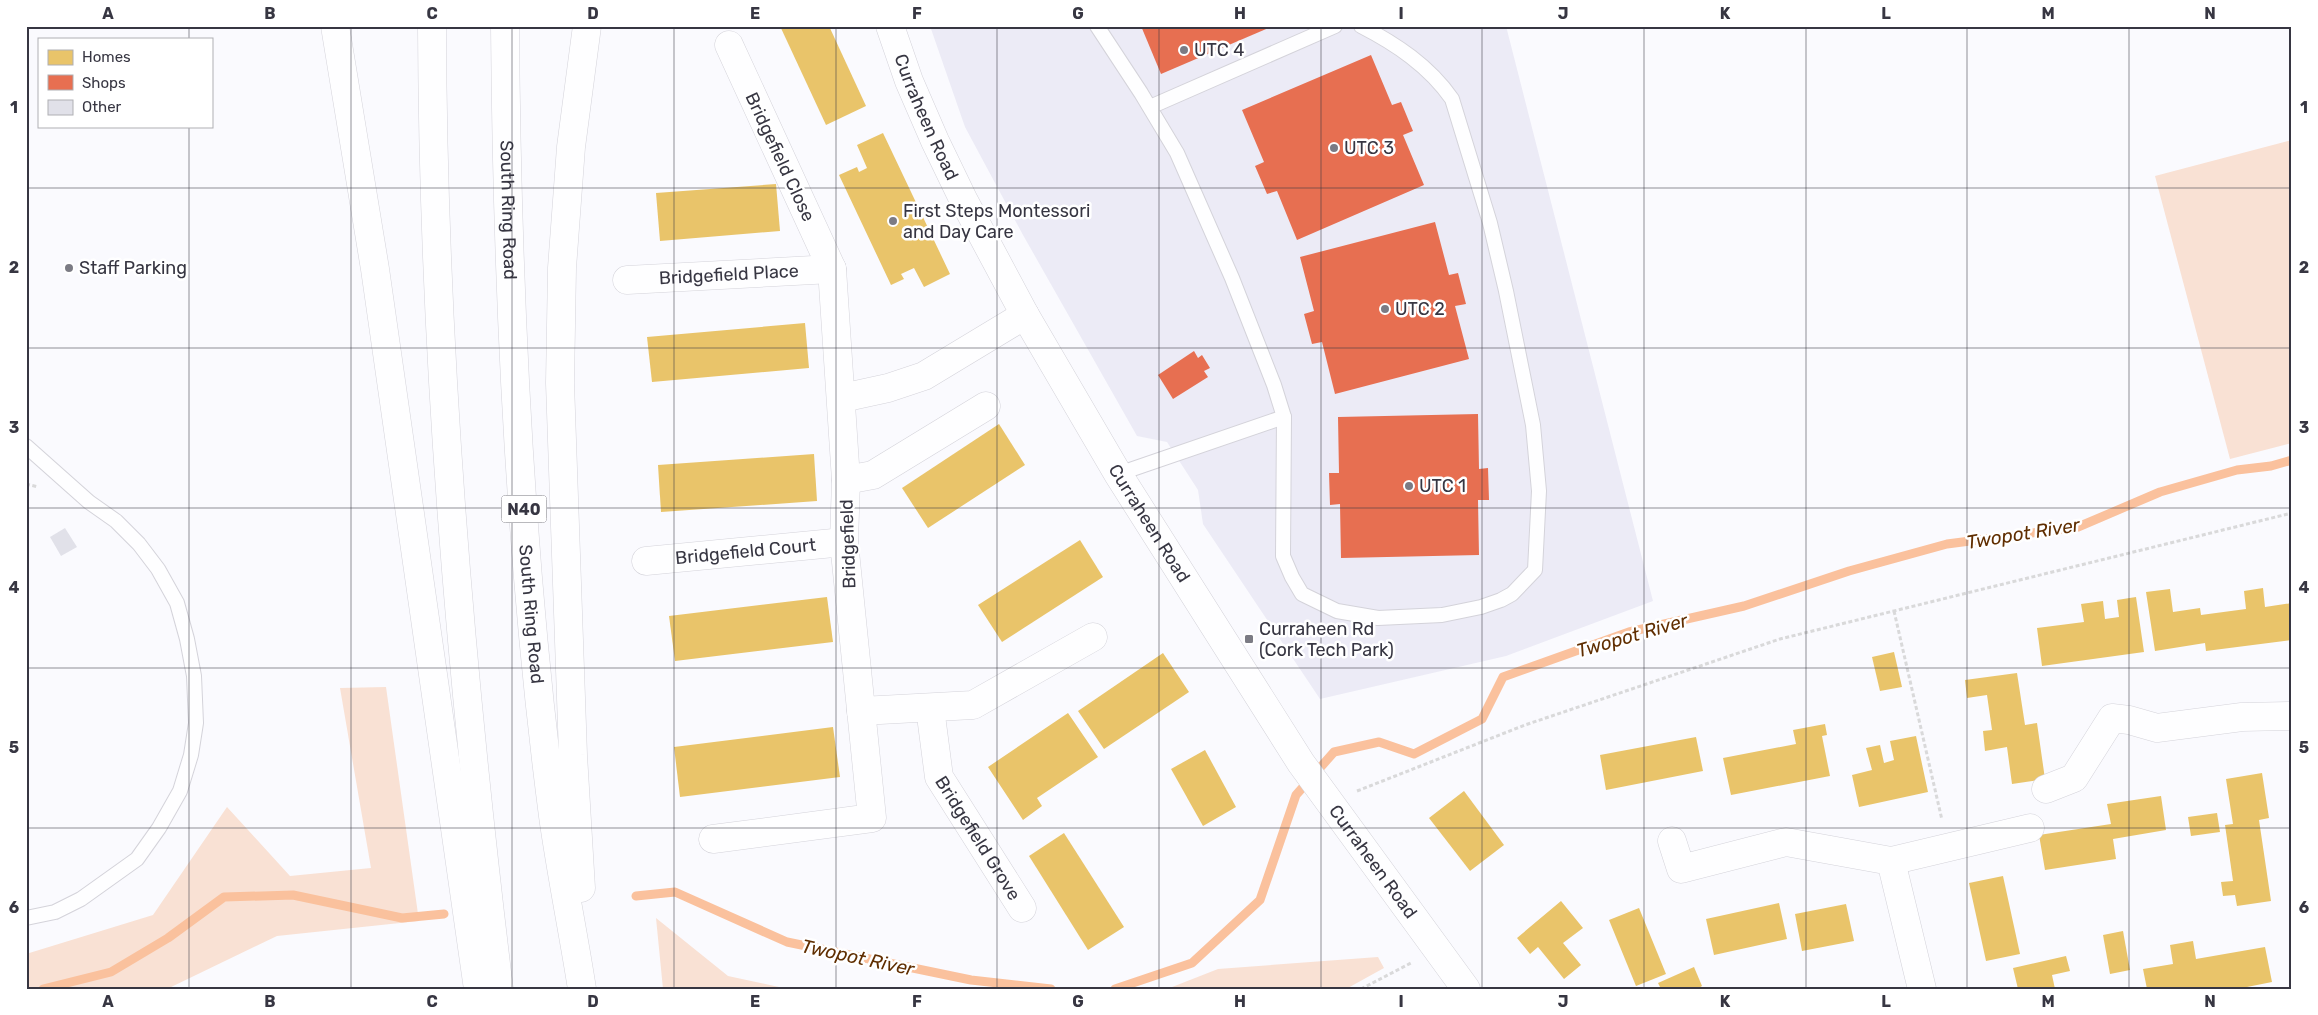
<svg xmlns="http://www.w3.org/2000/svg" width="2318" height="1015" font-family="Rubik,sans-serif">
<style>
.built{fill:#ecebf6}
.green{fill:#f9e1d4}
.homes{fill:#e9c46a}
.shops{fill:#e76f51}
.lines{fill:none;stroke-linecap:round;stroke-linejoin:round}
.stream{stroke:#fac19d;stroke-width:9}
.building{fill:#e1e1e9}
.service-casing{stroke:#d4d3da;stroke-width:16}
.minor-casing{stroke:#d4d3da;stroke-width:29}
.tertiary-casing{stroke:#d4d3da;stroke-width:29}
.trunk-casing{stroke:#d4d3da;stroke-width:29}
.path{stroke:#d9d9da;stroke-width:3;stroke-dasharray:4 2.5;stroke-linecap:butt}
.service{stroke:#fefeff;stroke-width:14}
.minor{stroke:#fefeff;stroke-width:28}
.tertiary{stroke:#fefeff;stroke-width:28}
.trunk{stroke:#fefeff;stroke-width:28}
.grid{fill:none;stroke:#373642;stroke-width:1;stroke-opacity:0.55}
.poi-dot{fill:#7b7b84;stroke:#fff;stroke-width:2}
.labels{text-anchor:middle;stroke-width:5;stroke-linejoin:round;paint-order:stroke}
.shield{fill:#fff;stroke:#73727b;stroke-width:1}
.shield-label{font-size:16px;font-weight:bold;fill:#373642}
.poi-label{font-size:18px;fill:#373642;stroke:#fff;text-anchor:start}
.street-label{font-size:18px;fill:#373642;stroke:#fff}
.water-label{font-size:19px;font-style:italic;fill:#602e01;stroke:#fff}
.neatline{fill:none;stroke:#373642;stroke-width:2}
.grid-label{font-size:16px;text-anchor:middle;font-weight:bold;fill:#373642}
</style>
<rect width="100%" height="100%" fill="#fafafe"/>
<polygon class="built" points="930,26 1382,26 1383,28 1389,26 1506,26 1653,601 1506,656 1320,699 1203,524 1198,490 1167,442 1137,436 1023,235 965,127"/>
<g class="green">
<polygon points="2292,140 2292,443 2230,459 2155,176"/>
<polygon points="386,687 419,921 277,936 167,989 26,989 26,954 153,915 227,807 290,876 371,868 340,688"/>
<polygon points="656,918 728,976 788,989 663,989"/>
<polygon points="1378,957 1384,968 1346,989 1167,989 1218,969"/>
</g>
<g class="homes">
<polygon points="780,26 829,26 866,106 826,125"/>
<polygon points="883,133 950,274 924,287 914,268 901,274 904,279 891,285 839,175 857,167 859,172 867,168 857,145"/>
<polygon points="776,184 780,231 660,241 656,193"/>
<polygon points="805,323 809,368 652,382 647,337"/>
<polygon points="999,424 1025,465 928,528 902,488"/>
<polygon points="814,454 817,501 661,512 658,465"/>
<polygon points="1080,540 1103,577 1002,642 978,605"/>
<polygon points="2263,588 2265,607 2292,603 2292,640 2206,651 2205,643 2155,651 2146,592 2170,589 2173,612 2200,608 2201,615 2246,609 2244,591"/>
<polygon points="827,597 833,642 675,661 669,616"/>
<polygon points="2136,597 2144,652 2042,666 2037,628 2084,622 2081,604 2103,601 2105,619 2119,617 2117,600"/>
<polygon points="1894,652 1902,687 1880,691 1872,657"/>
<polygon points="1163,653 1189,692 1104,749 1078,711"/>
<polygon points="2017,673 2025,725 2037,723 2045,779 2012,784 2007,747 1985,751 1983,731 1992,730 1987,695 1967,698 1965,680"/>
<polygon points="1068,713 1098,757 1037,798 1042,806 1023,820 988,767"/>
<polygon points="1825,724 1827,735 1822,736 1830,776 1731,795 1723,758 1796,744 1793,730"/>
<polygon points="833,727 840,777 680,797 674,747"/>
<polygon points="1916,736 1928,792 1859,807 1852,775 1872,770 1866,748 1880,745 1884,763 1894,760 1890,741"/>
<polygon points="1696,737 1703,771 1606,790 1600,755"/>
<polygon points="1205,750 1236,807 1203,826 1171,769"/>
<polygon points="2262,773 2269,818 2259,820 2271,901 2237,906 2235,895 2223,896 2221,882 2233,881 2225,825 2233,824 2226,779"/>
<polygon points="1464,791 1504,845 1470,871 1429,818"/>
<polygon points="2161,796 2166,830 2113,839 2116,859 2045,870 2039,835 2111,824 2107,804"/>
<polygon points="2217,813 2220,832 2191,836 2188,817"/>
<polygon points="1064,833 1124,927 1088,950 1029,856"/>
<polygon points="2003,876 2020,954 1986,961 1969,883"/>
<polygon points="1561,901 1583,928 1563,943 1581,965 1564,979 1538,947 1530,954 1517,938"/>
<polygon points="1779,903 1787,939 1714,955 1706,919"/>
<polygon points="1846,904 1854,941 1802,951 1795,914"/>
<polygon points="1639,908 1666,974 1636,986 1609,920"/>
<polygon points="2123,931 2130,970 2110,974 2103,935"/>
<polygon points="2193,941 2196,959 2265,947 2272,982 2237,989 2147,989 2143,969 2173,964 2170,945"/>
<polygon points="2066,956 2070,971 2052,975 2055,989 2018,989 2013,968"/>
<polygon points="1694,967 1702,986 1697,989 1661,989 1658,983"/>
</g>
<g class="shops">
<polygon points="1141,26 1273,26 1161,74"/>
<polygon points="1371,55 1392,105 1401,102 1413,131 1403,135 1424,185 1297,240 1277,191 1267,194 1255,166 1264,162 1242,110"/>
<polygon points="1435,222 1449,275 1458,273 1466,304 1455,306 1469,359 1335,394 1322,342 1312,344 1304,314 1314,311 1300,257"/>
<polygon points="1194,351 1198,358 1202,355 1210,368 1204,371 1208,377 1173,399 1158,375"/>
<polygon points="1478,414 1479,469 1488,468 1489,500 1478,500 1479,555 1341,558 1340,504 1330,505 1329,473 1339,473 1338,417"/>
</g>
<g class="lines">
<g class="stream">
<polyline points="636,896 675,892 787,942 971,980 1051,989"/>
<polyline points="43,989 111,972 168,938 224,897 293,895 402,918 444,914"/>
<polyline points="1115,989 1192,963 1260,900 1296,795 1334,752 1379,742 1414,754 1482,719 1503,677 1629,632 1744,606 1849,571 1947,544 2078,527 2160,492 2237,470 2271,466 2292,460"/>
</g>
</g>
<polygon class="building" points="65,528 77,547 61,556 50,537"/>
<g class="lines">
<defs>
<g id="service">
<path d="M1097 26 1141 93 1177 153 1232 278 1274 385 1284 417 1283 556 1292 577 1302 594 1337 611 1378 618 1442 615 1481 607 1501 600 1512 594 1535 570 1539 491 1533 425 1506 291 1490 223 1452 99C1429 66 1396 44 1361 26"/>
<polyline points="1150,107 1335,26"/>
<polyline points="26,446 89,502 116,521 139,544 158,569 177,603 187,639 194,676 196,723 191,755 180,791 159,828 137,859 81,899 55,912 26,918"/>
<polyline points="1118,474 1284,417"/>
</g>
<g id="minor">
<path id="s1" d="M627 280 832 269"/>
<polyline points="842,398 888,388 924,376 1025,315"/>
<polyline points="846,480 873,475 986,406"/>
<path id="s2" d="M646 561 844 542"/>
<path id="s3" d="M930 708 939 777 1022 908"/>
<polyline points="861,711 973,705 1093,637"/>
<polyline points="2046,789 2074,778 2112,718 2129,720 2157,728 2242,717 2292,716"/>
<polyline points="713,839 872,818 844,542 846,480 832,269 729,45"/>
<polyline points="1672,841 1681,869 1786,842 1891,861 1922,989"/>
<polyline points="1891,861 2030,828"/>
</g>
<g id="tertiary">
<path id="s4" d="M890 26 909 81 935 141 963 199 1025 315 1118 474 1301 763 1466 989"/>
</g>
<g id="trunk">
<polyline points="335,26 375,269 478,989"/>
<path d="M432 26C433 348 460 669 499 989"/>
<path id="s5" d="M505 26C507 290 519 555 553 816 561 874 573 931 582 989"/>
<polyline points="581,888 573,755 560,383 562,268 571,147 587,26"/>
</g>
</defs>
<use href="#service" class="service-casing"/>
<use href="#minor" class="minor-casing"/>
<use href="#tertiary" class="tertiary-casing"/>
<use href="#trunk" class="trunk-casing"/>
<g class="path">
<polyline points="26,484 38,487"/>
<polyline points="1894,611 1942,820"/>
<polyline points="1357,791 1525,725 1780,639 2292,513"/>
<polyline points="1361,989 1411,963"/>
</g>
<use href="#service" class="service"/>
<use href="#minor" class="minor"/>
<use href="#tertiary" class="tertiary"/>
<use href="#trunk" class="trunk"/>
</g>
<path class="grid" d="M189 26V39M351 26V989M512 26V989M674 26V989M836 26V989M997 26V989M1159 26V989M1321 26V989M1482 26V989M1644 26V989M1806 26V989M1967 26V989M2129 26V989M189 126V989M26 188H2292M26 348H2292M26 508H2292M26 668H2292M26 828H2292"/>
<g class="poi-dot">
<circle cx="1184" cy="50" r="5"/>
<circle cx="1334" cy="148" r="5"/>
<circle cx="893" cy="221" r="5"/>
<circle cx="69" cy="268" r="5"/>
<circle cx="1385" cy="309" r="5"/>
<circle cx="1409" cy="486" r="5"/>
<rect x="1244" y="634" width="10" height="10" rx="2.5"/>
</g>
<g class="labels">
<rect class="shield" x="501.5" y="495.5" width="45" height="27" rx="4"/>
<g class="shield-label">
<text x="524" y="515">N40</text>
</g>
<g class="poi-label">
<text x="1194" y="56">UTC 4</text>
<text x="1344" y="154">UTC 3</text>
<text x="903" y="217">First Steps Montessori<tspan x="903" dy="21">and Day Care</tspan></text>
<text x="79" y="274">Staff Parking</text>
<text x="1395" y="315">UTC 2</text>
<text x="1419" y="492">UTC 1</text>
<text x="1259" y="635">Curraheen Rd<tspan x="1259" dy="21">(Cork Tech Park)</tspan></text>
</g>
<g class="street-label">
<text dy="6" stroke="none"><textPath href="#s4" startOffset="98">Curraheen Road</textPath></text>
<text transform="translate(780 157) rotate(65)" y="6">Bridgefield Close</text>
<text dy="6" stroke="none"><textPath href="#s5" startOffset="184">South Ring Road</textPath></text>
<text dy="6" stroke="none"><textPath href="#s1" startOffset="102">Bridgefield Place</textPath></text>
<text dy="6" stroke="none"><textPath href="#s4" startOffset="562">Curraheen Road</textPath></text>
<text transform="translate(848 544) rotate(-92)" y="6">Bridgefield</text>
<text dy="6" stroke="none"><textPath href="#s2" startOffset="100">Bridgefield Court</textPath></text>
<text dy="6" stroke="none"><textPath href="#s5" startOffset="589">South Ring Road</textPath></text>
<text dy="6" stroke="none"><textPath href="#s3" startOffset="142">Bridgefield Grove</textPath></text>
<text dy="6" stroke="none"><textPath href="#s4" startOffset="968">Curraheen Road</textPath></text>
</g>
<g class="water-label">
<text transform="translate(2023 533) rotate(-9)" y="7">Twopot River</text>
<text transform="translate(1632 635) rotate(-16)" y="7">Twopot River</text>
<text transform="translate(858 957) rotate(12)" y="7">Twopot River</text>
</g>
</g>
<rect width="2318" height="1015" fill="none" stroke="#ffffff" stroke-width="55"/>
<rect x="38" y="38" width="175" height="90" fill="#ffffff" stroke="#afafb3"/>
<rect x="48" y="50" width="25" height="15" fill="#e9c46a" stroke="#afafb3"/>
<text x="82" y="62" font-size="15" fill="#373642">Homes</text>
<rect x="48" y="75" width="25" height="15" fill="#e76f51" stroke="#afafb3"/>
<text x="82" y="88" font-size="15" fill="#373642">Shops</text>
<rect x="48" y="100" width="25" height="15" fill="#e1e1e9" stroke="#afafb3"/>
<text x="82" y="112" font-size="15" fill="#373642">Other</text>
<rect x="28" y="28" width="2262" height="960" class="neatline"/>
<g class="grid-label">
<text x="108" y="19">A</text>
<text x="270" y="19">B</text>
<text x="432" y="19">C</text>
<text x="593" y="19">D</text>
<text x="755" y="19">E</text>
<text x="917" y="19">F</text>
<text x="1078" y="19">G</text>
<text x="1240" y="19">H</text>
<text x="1401" y="19">I</text>
<text x="1563" y="19">J</text>
<text x="1725" y="19">K</text>
<text x="1886" y="19">L</text>
<text x="2048" y="19">M</text>
<text x="2210" y="19">N</text>
<text x="14" y="113">1</text>
<text x="2304" y="113">1</text>
<text x="14" y="273">2</text>
<text x="2304" y="273">2</text>
<text x="14" y="433">3</text>
<text x="2304" y="433">3</text>
<text x="14" y="593">4</text>
<text x="2304" y="593">4</text>
<text x="14" y="753">5</text>
<text x="2304" y="753">5</text>
<text x="14" y="913">6</text>
<text x="2304" y="913">6</text>
<text x="108" y="1007">A</text>
<text x="270" y="1007">B</text>
<text x="432" y="1007">C</text>
<text x="593" y="1007">D</text>
<text x="755" y="1007">E</text>
<text x="917" y="1007">F</text>
<text x="1078" y="1007">G</text>
<text x="1240" y="1007">H</text>
<text x="1401" y="1007">I</text>
<text x="1563" y="1007">J</text>
<text x="1725" y="1007">K</text>
<text x="1886" y="1007">L</text>
<text x="2048" y="1007">M</text>
<text x="2210" y="1007">N</text>
</g>
</svg>
